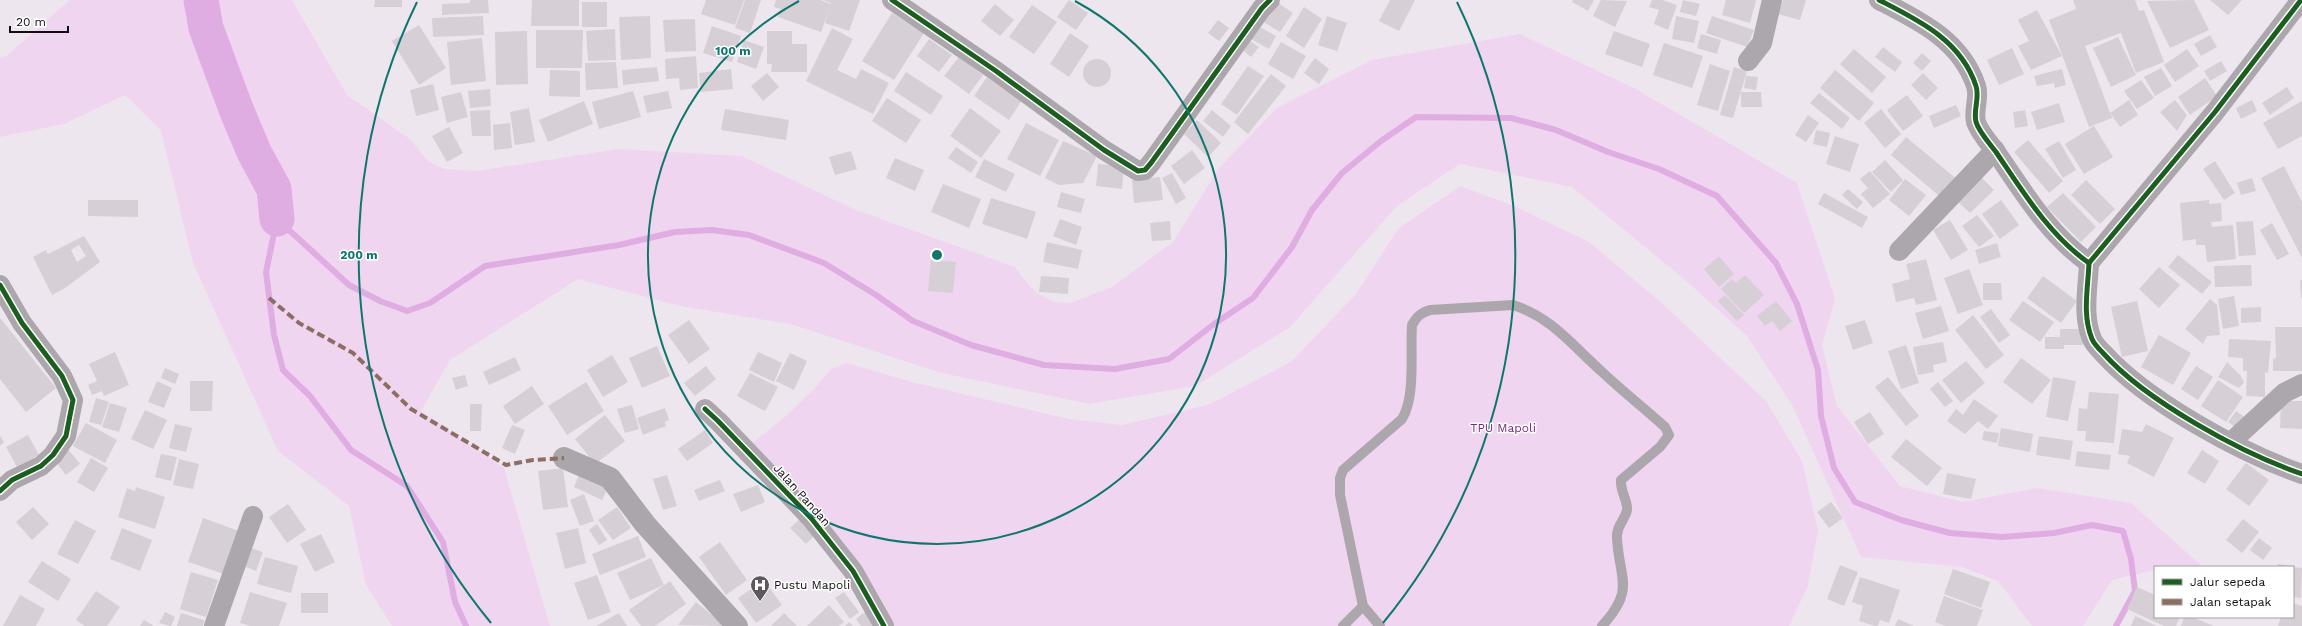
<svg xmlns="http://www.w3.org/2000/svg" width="2302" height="626" font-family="'Work Sans',sans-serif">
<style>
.green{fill:#f0d5f1}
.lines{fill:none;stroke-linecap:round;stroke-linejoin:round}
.stream{stroke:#dfade1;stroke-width:6}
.river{stroke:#dfade1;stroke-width:35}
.building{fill:#d6cfd6;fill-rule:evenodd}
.lane{stroke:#aca7ac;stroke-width:10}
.street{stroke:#aca7ac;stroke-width:20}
.secondary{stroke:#aba6ab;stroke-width:22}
.quiet{stroke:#8d6e63;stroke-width:4;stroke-dasharray:8 4;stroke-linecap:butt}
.cycleway-casing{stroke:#fff;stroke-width:8}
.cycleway{stroke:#1b5e20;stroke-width:5}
.ring{fill:none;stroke:#0f766e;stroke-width:2}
.labels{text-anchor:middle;stroke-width:3;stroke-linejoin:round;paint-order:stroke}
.park-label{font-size:12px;fill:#77287d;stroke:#fff}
.street-label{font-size:12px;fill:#110c11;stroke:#fff}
.poi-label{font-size:12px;fill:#110c11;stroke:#fff;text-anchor:start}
.centre{fill:#0f766e;stroke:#fff;stroke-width:2}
.ring-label{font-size:12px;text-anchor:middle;font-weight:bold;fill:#0f766e;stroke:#fff;stroke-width:3;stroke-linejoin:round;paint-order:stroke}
</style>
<rect width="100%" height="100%" fill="#eee6ee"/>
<g class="green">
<polygon points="70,0 292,0 347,95 410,139 428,161 444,169 477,171 618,149 742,156 856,210 1015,267 1026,282 1038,294 1055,302 1070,303 1112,287 1173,242 1219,168 1277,108 1372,60 1520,34 1634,88 1797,183 1835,299 1822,345 1837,406 1900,486 1963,502 2037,488 2131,503 2203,567 2155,567 2155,570 2112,580 2083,626 2032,626 1998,581 1962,567 1861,557 1792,405 1747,336 1684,279 1572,187 1460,164 1397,206 1290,327 1195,386 1089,404 942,373 790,324 680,306 578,279 450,360 421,411 504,468 550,626 392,626 366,585 349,506 278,451 193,263 161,131 125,95 64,124 0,137 0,58 5,57"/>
<polygon points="1460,186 1514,206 1589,242 1663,304 1766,401 1802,461 1818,530 1808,586 1789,626 893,626 813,506 787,476 747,447 786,416 815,388 831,369 847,363 912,382 1069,419 1122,425 1208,405 1291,362 1356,294 1398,229"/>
</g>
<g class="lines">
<g class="stream">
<polyline points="277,219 349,285 380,301 407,311 430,303 485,266 619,245 675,232 712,230 749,235 824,263 876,295 913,321 971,345 1044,365 1115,369 1169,359 1214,324 1253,298 1292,247 1312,210 1342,173 1381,141 1416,117 1511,118 1556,130 1608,152 1659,169 1717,196 1776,263 1797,304 1818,370 1821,416 1834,468 1855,502 1901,520 1950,533 2002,537 2054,533 2092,525 2123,531 2131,559 2135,591 2116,626"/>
<polyline points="277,219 266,272 274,335 283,370 310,396 351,450 407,486 443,542 455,602 466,626"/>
</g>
<polyline class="river" points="201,0 206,28 236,109 254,152 274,189 277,219"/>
</g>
<g class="building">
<polygon points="375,0 402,0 402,7 374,7"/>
<polygon points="470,0 488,0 489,13 442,15 442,4 470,3"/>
<polygon points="532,0 579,0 579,26 531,26"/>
<polygon points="706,0 744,0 735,25 701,14"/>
<polygon points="745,0 761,0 750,33 735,28"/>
<polygon points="776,0 820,0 831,4 821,32 778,17 781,9 774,7"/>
<polygon points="823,0 860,0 849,31 825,23 831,3"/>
<polygon points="1069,0 1088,13 1076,30 1057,17"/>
<polygon points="1390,0 1415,0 1399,31 1379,21"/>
<polygon points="1573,0 1594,0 1588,11 1572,2"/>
<polygon points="1601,0 1627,1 1615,27 1593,16"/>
<polygon points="1652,0 1662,0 1677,5 1668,30 1654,24 1659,10 1649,7"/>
<polygon points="1683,0 1700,4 1696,16 1680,12"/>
<polygon points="1726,0 1756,0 1750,23 1722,15"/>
<polygon points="1783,0 1806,0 1800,20 1778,14"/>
<polygon points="2073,0 2135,0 2139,11 2144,10 2164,62 2136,73 2121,33 2085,46 2112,118 2089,127 2049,20 2076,9"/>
<polygon points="2194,0 2209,30 2170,48 2147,1"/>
<polygon points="2210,0 2242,0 2228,15"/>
<polygon points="1275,1 1293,13 1280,32 1262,21"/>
<rect x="582" y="2" width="25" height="25"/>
<polygon points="995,4 1014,20 1000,36 981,21"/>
<polygon points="1032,5 1057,22 1034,54 1009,37"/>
<polygon points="1304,7 1322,19 1304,48 1286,36"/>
<polygon points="2037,10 2062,56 2031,70 2018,46 2029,41 2018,20"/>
<polygon points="892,13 924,33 894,80 862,61"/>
<polygon points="483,16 484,35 433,37 432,18"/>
<polygon points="650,16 651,58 621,60 619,17"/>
<polygon points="1327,16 1347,23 1337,51 1318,45"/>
<polygon points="1676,16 1699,21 1694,43 1672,39"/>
<polygon points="1712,16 1754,30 1747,47 1706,33"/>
<polygon points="695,19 696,51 665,52 663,20"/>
<polygon points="1218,20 1229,28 1219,41 1208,33"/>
<polygon points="419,25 446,68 419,85 392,41"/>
<polygon points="1256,25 1276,36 1269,49 1249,38"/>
<polygon points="712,26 741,36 732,62 703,53"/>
<polygon points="832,28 853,39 837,70 856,79 861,69 889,83 873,114 806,81"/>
<polygon points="615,29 616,60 588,61 586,31"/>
<polygon points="536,30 583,30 582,68 536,68"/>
<polygon points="527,31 528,84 496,85 495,32"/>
<polygon points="767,31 792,31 792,44 807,44 807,72 771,72 772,64 767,64"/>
<polygon points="1614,31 1650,44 1642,67 1605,54"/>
<polygon points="1070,33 1089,46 1069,77 1050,64"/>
<polygon points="1701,34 1721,40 1717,54 1697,48"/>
<polygon points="2210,35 2217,47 2201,56 2194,44"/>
<polygon points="2118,37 2136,75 2111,87 2093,48"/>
<polygon points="482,38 486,81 451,85 447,42"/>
<polygon points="929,39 952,55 939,72 917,56"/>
<polygon points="1247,39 1259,47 1251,57 1240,48"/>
<polygon points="744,40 764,47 756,69 737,62"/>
<polygon points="1281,42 1306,56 1293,79 1268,64"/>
<polygon points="1664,43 1703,56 1692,88 1653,75"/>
<polygon points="1883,47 1902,62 1895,72 1875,57"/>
<polygon points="2012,48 2024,74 1999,85 1987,60"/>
<polygon points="1854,49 1886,77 1872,93 1840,64"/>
<polygon points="2187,49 2199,66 2175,82 2164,65"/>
<polygon points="1922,53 1931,61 1922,71 1913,63"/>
<polygon points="696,56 698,88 680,90 679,78 666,79 665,59"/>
<polygon points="959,57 983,75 969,94 944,76"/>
<polygon points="1315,58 1329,69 1319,84 1304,73"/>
<circle cx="1097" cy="73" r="14"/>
<polygon points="2221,61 2227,71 2210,81 2204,71"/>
<polygon points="616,62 618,88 586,90 585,63"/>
<polygon points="1710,64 1730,71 1718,111 1697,105"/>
<polygon points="1248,66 1264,76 1237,115 1221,104"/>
<polygon points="657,67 659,81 623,85 622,70"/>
<polygon points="1734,67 1747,71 1733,118 1720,115"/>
<polygon points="2161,68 2172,86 2155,96 2144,77"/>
<polygon points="731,69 733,89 701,92 699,73"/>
<polygon points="2062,69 2066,85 2055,88 2054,83 2037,86 2034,76"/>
<polygon points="550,70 580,71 580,97 549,96"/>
<polygon points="1835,70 1874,103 1859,121 1820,88"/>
<polygon points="906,72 943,96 931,115 894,91"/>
<polygon points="767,73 779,87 763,101 751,86"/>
<polygon points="1923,73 1938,88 1926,100 1911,85"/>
<polygon points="1271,74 1286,86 1248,134 1234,122"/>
<polygon points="1746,76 1758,77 1756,90 1744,88"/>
<polygon points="987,77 1022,100 1009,120 974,96"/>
<polygon points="2205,78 2217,96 2190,115 2178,97"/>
<polygon points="2141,80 2154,98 2137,109 2124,91"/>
<polygon points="433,84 439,110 416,116 410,90"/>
<polygon points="2287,87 2294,98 2270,115 2262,103"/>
<polygon points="490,89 491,106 470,108 468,91"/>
<polygon points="633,91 641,117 599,129 592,102"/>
<polygon points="668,91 672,108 647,113 643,96"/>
<polygon points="461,92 468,117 447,123 441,97"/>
<polygon points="1741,92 1761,92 1762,107 1741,107"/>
<polygon points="1819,93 1850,118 1842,129 1810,103"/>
<polygon points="1907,95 1923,116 1903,131 1887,110"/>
<polygon points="887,98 921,120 906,143 872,121"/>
<polygon points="2129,100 2138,115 2120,127 2110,113"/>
<polygon points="2175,100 2187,115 2177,131 2160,112"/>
<polygon points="2252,100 2257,111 2241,119 2236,108"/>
<polygon points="584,101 593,124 548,142 539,120"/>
<polygon points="2302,101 2302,136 2278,149 2263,123"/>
<polygon points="2059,103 2065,122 2037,130 2031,112"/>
<polygon points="1956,105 1961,116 1934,128 1929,116"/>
<polygon points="529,108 535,142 515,145 510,112"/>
<polygon points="970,108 1001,131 981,158 950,136"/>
<polygon points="725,109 789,120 786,140 721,130"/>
<polygon points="1881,109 1901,134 1885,148 1864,123"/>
<polygon points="490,110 491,136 472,136 470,111"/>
<polygon points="1212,110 1231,126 1223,137 1203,121"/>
<polygon points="2025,110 2028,126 2015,128 2013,112"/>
<polygon points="1808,115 1819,123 1806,142 1795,135"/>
<polygon points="1197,120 1221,143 1208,157 1184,134"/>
<polygon points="510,123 512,148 494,150 493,125"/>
<polygon points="1026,123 1059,140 1040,176 1007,159"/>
<polygon points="2094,126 2113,157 2084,174 2065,144"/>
<polygon points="449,127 463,153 447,162 432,136"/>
<polygon points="1816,130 1830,133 1827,147 1813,144"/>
<polygon points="1835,136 1859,144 1850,172 1826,164"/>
<polygon points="1906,137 1959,181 1944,200 1891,155"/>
<polygon points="2028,140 2063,181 2049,193 2014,152"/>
<polygon points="1063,141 1097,156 1083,183 1059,185 1045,178"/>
<polygon points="2059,141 2076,170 2063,178 2045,149"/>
<polygon points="956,147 978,162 971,173 948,158"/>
<polygon points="1192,150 1205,168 1184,184 1171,166"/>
<polygon points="851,151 857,169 835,175 829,157"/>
<polygon points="895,158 924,170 915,191 886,178"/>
<polygon points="984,159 1015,174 1006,192 975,177"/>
<polygon points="1885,160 1903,180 1891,192 1872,172"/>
<polygon points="2215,161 2235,193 2224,200 2203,169"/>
<polygon points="1098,164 1124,166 1122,189 1096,186"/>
<polygon points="2284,166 2302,202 2302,258 2261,178"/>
<polygon points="1870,171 1890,194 1873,208 1861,194 1868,188 1860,179"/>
<polygon points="1172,173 1186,198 1176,204 1162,178"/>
<polygon points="1979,175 1994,190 1970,213 1955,199"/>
<polygon points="1160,177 1163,200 1134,203 1132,180"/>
<polygon points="2252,178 2256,191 2241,195 2237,183"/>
<polygon points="1905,179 1926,195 1909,216 1889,200"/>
<polygon points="2086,180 2115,209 2100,224 2071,195"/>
<polygon points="943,184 981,199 969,228 931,212"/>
<polygon points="1848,189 1863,202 1857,209 1842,195"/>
<polygon points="1061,192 1085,199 1081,213 1057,207"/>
<polygon points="1824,193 1868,217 1862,228 1818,204"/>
<polygon points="2063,193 2096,227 2081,242 2047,207"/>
<polygon points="991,198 1036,212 1027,239 982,224"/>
<polygon points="88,200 138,200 138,217 88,216"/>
<polygon points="2001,200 2019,225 2000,239 1982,214"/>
<polygon points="2209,200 2209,204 2221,203 2222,221 2211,222 2212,227 2233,225 2236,259 2207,262 2205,245 2196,245 2196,239 2183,241 2180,203"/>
<polygon points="1977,215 1994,236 1979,247 1962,226"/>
<polygon points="1060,219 1082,227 1076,245 1053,236"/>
<polygon points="1950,220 1968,250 1951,260 1933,230"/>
<polygon points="1170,221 1171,240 1152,241 1150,223"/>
<polygon points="2253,221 2256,255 2239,256 2236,222"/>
<polygon points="2272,223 2289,254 2277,260 2260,230"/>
<path d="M84 236 100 262 65 288 52 295 33 257 46 250 48 254ZM79 245 86 256 77 262 71 250Z"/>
<polygon points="1047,242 1082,250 1078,269 1043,262"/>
<polygon points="1997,243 2001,257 1979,264 1975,250"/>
<polygon points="2178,255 2212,282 2202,294 2168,267"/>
<polygon points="1719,256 1734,274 1719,287 1704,269"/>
<polygon points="1926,259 1937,300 1916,305 1914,298 1896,302 1892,284 1910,279 1906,264"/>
<polygon points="931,260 956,262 953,293 928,291"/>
<polygon points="2251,265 2252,286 2215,287 2214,266"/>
<polygon points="2159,267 2180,285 2159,308 2139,289"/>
<polygon points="1969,269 1983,305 1958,314 1944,278"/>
<polygon points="1745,275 1764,295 1744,313 1721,289 1732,279 1736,283"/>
<polygon points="1041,276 1069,278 1068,294 1039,292"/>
<polygon points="2043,276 2077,301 2061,323 2027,298"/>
<polygon points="2300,280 2302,280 2302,298 2301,298"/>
<polygon points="1983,283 2001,283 2002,300 1983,300"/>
<polygon points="1725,295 1744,315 1737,321 1718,301"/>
<polygon points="2234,296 2239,326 2223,329 2218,299"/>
<polygon points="2210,299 2217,305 2220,335 2207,336 2203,344 2185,329"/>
<polygon points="1776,301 1792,321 1780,331 1772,321 1765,326 1757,316"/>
<polygon points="2023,301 2054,322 2040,342 2009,320"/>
<polygon points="2137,301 2148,351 2122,357 2111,307"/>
<polygon points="1941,306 1949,331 1923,339 1915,313"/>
<polygon points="2261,307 2261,322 2241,323 2241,308"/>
<polygon points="1991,309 2010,335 1999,343 1980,317"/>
<polygon points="1973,315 2004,355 1986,369 1955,330"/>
<polygon points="0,318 56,388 26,412 0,379"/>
<polygon points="689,320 710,349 689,364 668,335"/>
<polygon points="1865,320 1873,343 1853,350 1845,326"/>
<polygon points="2275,327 2302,327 2302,371 2273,371 2273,359 2276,358"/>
<polygon points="2060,329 2082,329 2083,345 2064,345 2064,349 2045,349 2045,337 2060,337"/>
<polygon points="2159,335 2191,353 2173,385 2141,367"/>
<polygon points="2229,339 2271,341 2268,373 2265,372 2265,397 2246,396 2247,371 2243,371 2243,358 2228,357"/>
<polygon points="1943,342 1947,362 1933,365 1934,372 1918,375 1913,347"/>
<polygon points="1906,345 1919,383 1901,389 1888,351"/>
<polygon points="657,346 670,376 642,388 629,358"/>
<polygon points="115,352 129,385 104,396 102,391 92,395 88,385 97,381 89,364"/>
<polygon points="758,352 782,363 774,382 749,370"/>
<polygon points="790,353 807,361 794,390 776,381"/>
<polygon points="612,355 628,382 603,397 587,370"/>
<polygon points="515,357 521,370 489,385 483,372"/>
<polygon points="2021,358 2051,380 2032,404 2003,382"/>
<polygon points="1966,361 1985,383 1961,403 1942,380"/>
<polygon points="2227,362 2240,375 2244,382 2239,388 2218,377"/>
<polygon points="706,366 716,379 695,396 684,383"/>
<polygon points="2196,366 2213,377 2198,400 2181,389"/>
<polygon points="165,368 179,374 175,384 161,378"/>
<polygon points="750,373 778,387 765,411 737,396"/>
<polygon points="465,375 468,386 456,390 452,378"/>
<polygon points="1888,377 1919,416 1906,426 1875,387"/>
<polygon points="2053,377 2076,381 2068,421 2046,417"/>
<polygon points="2218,380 2243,397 2226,422 2201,406"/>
<polygon points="157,381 172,388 164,408 148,402"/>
<polygon points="190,381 213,381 212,411 190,411"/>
<polygon points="586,382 604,411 567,435 548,406"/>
<polygon points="1938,382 1953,401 1945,407 1930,389"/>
<polygon points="532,386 544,404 515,424 503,406"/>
<polygon points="2089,392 2119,394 2114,443 2085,441 2086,431 2077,431 2079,408 2087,409"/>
<polygon points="96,398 109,402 101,425 89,422"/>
<polygon points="1974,399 1998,416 1988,429 1978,421 1965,434 1947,421 1956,409 1963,415"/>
<polygon points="2281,401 2302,401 2302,429 2280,428"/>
<polygon points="110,403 127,408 119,432 102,427"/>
<polygon points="470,404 482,404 481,431 470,431"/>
<polygon points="632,405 639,429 625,433 617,409"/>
<polygon points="665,408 669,420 665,422 666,426 643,435 637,418"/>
<polygon points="145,410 167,420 153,449 131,439"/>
<polygon points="2236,411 2246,418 2238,429 2228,422"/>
<polygon points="1870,412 1884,434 1868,444 1854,422"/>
<polygon points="605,415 625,441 595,464 575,439"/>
<polygon points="86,423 117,440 105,463 73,446"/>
<polygon points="175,424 192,428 186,452 169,448"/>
<polygon points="2146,424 2174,438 2154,477 2127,463 2130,456 2118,454 2122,429 2142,432"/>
<polygon points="512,425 525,430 515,454 502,448"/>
<polygon points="2001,428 2033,434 2030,452 1998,446"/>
<polygon points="705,430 713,443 687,461 678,449"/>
<polygon points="1984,431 1999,433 1997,443 1982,440"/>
<polygon points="28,435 39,455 17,467 6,447"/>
<polygon points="0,436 4,442 0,446"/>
<polygon points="2039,436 2073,441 2070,460 2036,455"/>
<polygon points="1906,439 1942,468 1927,486 1891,457"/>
<polygon points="68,449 80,464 66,475 54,460"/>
<polygon points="2202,450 2219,461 2205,484 2187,473"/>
<polygon points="2077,451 2111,455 2109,470 2075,466"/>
<polygon points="161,454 177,457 171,481 155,477"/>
<polygon points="91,458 108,468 94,492 77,482"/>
<polygon points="179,459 199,464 193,489 173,485"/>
<polygon points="2246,463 2269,480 2249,506 2226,489"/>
<polygon points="563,468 568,507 543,510 538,471"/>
<polygon points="581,470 610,483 602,500 574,487"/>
<polygon points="1947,473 1976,479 1971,499 1943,494"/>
<polygon points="667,475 677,506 663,510 653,479"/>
<polygon points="720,480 725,491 699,501 694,490"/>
<polygon points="758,485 765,502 741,512 733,494"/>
<polygon points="136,487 165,497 155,529 118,517 127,488 135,491"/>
<polygon points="584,494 594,521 580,526 570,500"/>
<polygon points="1831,502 1843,518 1829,528 1817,512"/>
<polygon points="288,504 306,530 287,543 269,517"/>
<polygon points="33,507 49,524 32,540 16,522"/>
<polygon points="617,507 631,528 613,540 598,520"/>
<polygon points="203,518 239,531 224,574 188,562"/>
<polygon points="801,518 816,534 806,544 790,528"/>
<polygon points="2243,519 2259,532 2242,553 2226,540"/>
<polygon points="75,520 96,531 78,564 57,554"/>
<polygon points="597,524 607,540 599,545 589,530"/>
<polygon points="122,528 152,540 140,571 110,559"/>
<polygon points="578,528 586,563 565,569 556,533"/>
<polygon points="321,534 335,562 315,572 300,544"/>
<polygon points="638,536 646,557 600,575 592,554"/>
<polygon points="2259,538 2272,548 2263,560 2250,550"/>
<polygon points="720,542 747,580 726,595 699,557"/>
<polygon points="245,546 263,552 256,571 239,564"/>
<polygon points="265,557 298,566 291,593 257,584"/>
<polygon points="651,558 664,585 630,600 617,573"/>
<polygon points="42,561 71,579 58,601 28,582"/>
<polygon points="2278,564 2291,566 2291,567 2277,567"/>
<polygon points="1840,565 1858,572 1844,606 1827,599"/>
<polygon points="2293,567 2302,568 2301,598 2293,597"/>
<polygon points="1953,569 1990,582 1981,608 1944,594"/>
<polygon points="191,572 218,580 206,617 180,609"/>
<polygon points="597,575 611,612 588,620 574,583"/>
<polygon points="1860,577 1900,590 1889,623 1880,620 1878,626 1875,626 1859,621 1863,606 1852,602"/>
<polygon points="764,580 782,605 756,623 738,598"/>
<polygon points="670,581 686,604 655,626 641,626 629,610"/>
<polygon points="2137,587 2155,595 2155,617 2180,617 2176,626 2164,626 2127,609"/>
<polygon points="96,591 120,607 107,626 85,626 76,620"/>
<polygon points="250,592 287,603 279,626 251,626 240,623"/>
<polygon points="844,592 859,612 850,619 835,598"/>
<rect x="301" y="593" width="27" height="20"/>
<polygon points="20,595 45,609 36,626 3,626"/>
<polygon points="1944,596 1983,610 1977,626 1945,626 1935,622"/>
<polygon points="696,602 723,624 721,626 678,625"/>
<polygon points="2293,603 2302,606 2302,626 2278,626 2281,617 2293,617"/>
<polygon points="829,605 844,622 839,626 807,626"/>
<polygon points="870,608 880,620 872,626 861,626 856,619"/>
<polygon points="165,612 175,617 171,626 159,623"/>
<polygon points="181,613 204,620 203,626 177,626"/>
<polygon points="619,613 627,626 596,626"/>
<polygon points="784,613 797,626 771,626"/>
<polygon points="2135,616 2157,626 2131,626"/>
<polygon points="2184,617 2192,617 2214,626 2181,626"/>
<polygon points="1898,619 1914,626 1895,626"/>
<polygon points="144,620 154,626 140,626"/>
<polygon points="849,622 853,626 845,626"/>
</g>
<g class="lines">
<g class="lane">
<polyline points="1343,626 1363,606"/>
<path d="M1380 626 1363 606 1340 495V478L1343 470 1402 419C1416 396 1410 353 1412 325 1417 316 1421 313 1430 310L1513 305C1551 317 1572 345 1600 370 1621 390 1644 408 1665 427L1669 435 1660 447 1621 480C1620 492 1628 500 1627 510 1625 520 1616 526 1617 538 1619 579 1636 589 1602 626"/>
</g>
<g class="street">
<polyline points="892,0 996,71 1104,150 1138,171 1145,170 1151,163 1262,8 1270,0"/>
<path d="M1879 0C1918 20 1961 40 1976 86 1980 97 1973 110 1976 122 1979 132 1990 144 1996 152 2023 192 2050 236 2089 263L2215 112 2301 0"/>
<polyline points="1748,61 1762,43 1772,0"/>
<polyline points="1899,251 1995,150"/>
<path d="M2089 263C2088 288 2082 315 2092 339 2094 344 2099 349 2103 353 2146 401 2241 453 2302 474"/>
<polyline points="0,285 22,323 62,376 73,400 66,436 53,455 41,466 12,480 0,491"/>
<polyline points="705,409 718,421 811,518 853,571 884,626"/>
<polyline points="2231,442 2284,393 2302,384"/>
<polyline points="214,626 253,516"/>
</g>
<polyline class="secondary" points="564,458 610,478 645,524 737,626"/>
<polyline class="quiet" points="269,298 299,323 353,353 411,409 506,465 533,460 564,458"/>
<defs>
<g id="cycleway">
<polyline points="892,0 996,71 1104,150 1138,171 1145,170 1151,163 1262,8 1270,0"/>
<path d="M1879 0C1918 20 1961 40 1976 86 1980 97 1973 110 1976 122 1979 132 1990 144 1996 152 2023 192 2050 236 2089 263L2215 112 2301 0"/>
<path d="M2089 263C2088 288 2082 315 2092 339 2094 344 2099 349 2103 353 2146 401 2241 453 2302 474"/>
<polyline points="0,285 22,323 62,376 73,400 66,436 53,455 41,466 12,480 0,491"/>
<polyline points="705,409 718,421 811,518 853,571 884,626"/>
</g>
</defs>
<use href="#cycleway" class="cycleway-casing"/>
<use href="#cycleway" class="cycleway"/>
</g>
<g class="ring">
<path d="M1075 1A289 289 0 1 1 799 1"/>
<path d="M491 623A578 578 0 0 1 417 2M1457 2A578 578 0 0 1 1383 623"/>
</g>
<defs>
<symbol id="hospital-pin" viewBox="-11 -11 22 30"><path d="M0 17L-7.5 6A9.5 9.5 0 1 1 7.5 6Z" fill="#5e585e" stroke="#fff"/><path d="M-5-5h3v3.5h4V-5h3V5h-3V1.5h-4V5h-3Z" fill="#fff"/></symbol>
</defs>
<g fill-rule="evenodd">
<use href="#hospital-pin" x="749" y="574" width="22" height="30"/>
</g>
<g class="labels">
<g class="park-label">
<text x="1503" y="432">TPU Mapoli</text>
</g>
<g class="street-label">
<text transform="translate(802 495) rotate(48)" y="4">Jalan Pandan</text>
</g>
<g class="poi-label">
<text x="774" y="589">Pustu Mapoli</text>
</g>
</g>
<circle cx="937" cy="255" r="6" class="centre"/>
<g class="ring-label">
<text x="733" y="55">100 m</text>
<text x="359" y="259">200 m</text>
</g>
<rect x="2154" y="566" width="140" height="52" fill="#ffffff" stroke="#a09ea0"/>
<rect x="2162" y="579" width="20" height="6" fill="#1b5e20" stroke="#a09ea0"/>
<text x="2190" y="586" font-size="12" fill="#110c11">Jalur sepeda</text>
<rect x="2162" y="599" width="20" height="6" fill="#8d6e63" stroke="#a09ea0"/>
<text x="2190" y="606" font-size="12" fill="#110c11">Jalan setapak</text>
<path d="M10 26v6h58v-6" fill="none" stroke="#110c11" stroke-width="2"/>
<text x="16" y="26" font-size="12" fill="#110c11" stroke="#ffffff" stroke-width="3" paint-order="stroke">20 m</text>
</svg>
